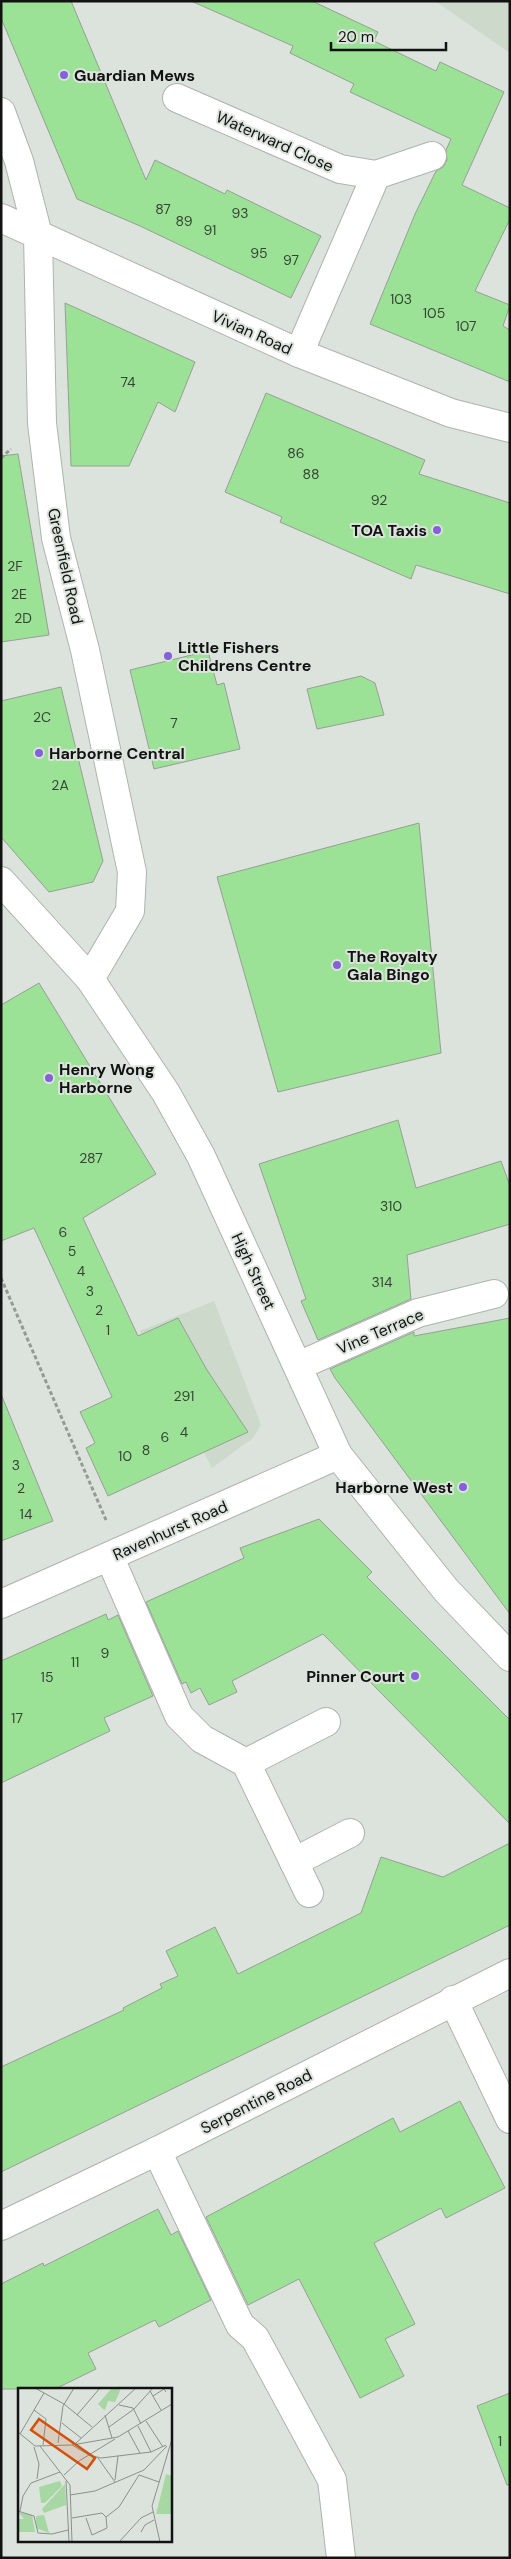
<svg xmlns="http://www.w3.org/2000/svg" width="511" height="2559" font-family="'DM Sans',sans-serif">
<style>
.built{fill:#ccd9cb}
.building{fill:#9be196;stroke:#989f97}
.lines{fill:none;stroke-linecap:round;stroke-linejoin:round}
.minor-casing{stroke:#adb4ad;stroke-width:30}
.major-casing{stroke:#adb4ad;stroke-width:30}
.path{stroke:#949a94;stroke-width:3;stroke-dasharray:4 2.5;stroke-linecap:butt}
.minor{stroke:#fff;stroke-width:28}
.major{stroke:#fff;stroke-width:28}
.poi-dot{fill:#8261db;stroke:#dce3dc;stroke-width:2}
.labels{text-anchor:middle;stroke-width:4;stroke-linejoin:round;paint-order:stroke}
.number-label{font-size:14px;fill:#334632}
.poi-label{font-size:16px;font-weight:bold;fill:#101310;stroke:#dce3dc;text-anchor:start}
.street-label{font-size:16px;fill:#101310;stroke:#dce3dc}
.inset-road{fill:none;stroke:#8a908a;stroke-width:1}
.view{fill:#d2520c;fill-opacity:0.15;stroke:#d2520c;stroke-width:2.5}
.inset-edge{fill:none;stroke:#101310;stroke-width:2.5}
</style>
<rect width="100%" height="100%" fill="#dce3dc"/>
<g class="built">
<polygon points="435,1 510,1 510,53"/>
<polygon points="214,1301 261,1425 253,1438 212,1468 179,1404 173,1407 140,1331"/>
</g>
<g class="building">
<polygon points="1,1 71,1 146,180 155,160 225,194 227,190 321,236 291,298 140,226 77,199 1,18"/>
<polygon points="191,1 312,1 378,32 374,41 436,71 440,62 504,92 462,185 510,208 510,219 475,291 510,305 503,326 510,330 510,382 370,324 415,214 436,171 443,167 447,160 446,150 451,139 350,92 354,84 290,53 293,46"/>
<polygon points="65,303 195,362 175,412 158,402 129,466 71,466"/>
<polygon points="266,393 425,460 419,474 510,503 510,594 416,565 411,579 280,522 282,517 225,492"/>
<polygon points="18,454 49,635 1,642 1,456"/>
<polygon points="208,651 217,685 224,683 240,749 154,769 130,670"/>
<polygon points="361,676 375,683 384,715 317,729 307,689"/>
<polygon points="61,687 103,861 93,882 49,892 1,837 1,701"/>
<polygon points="419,823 441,1053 278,1092 217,877"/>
<polygon points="39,983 156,1174 83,1218 138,1336 178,1318 207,1370 248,1432 108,1496 86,1448 95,1443 80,1412 112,1397 34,1228 1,1241 1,1005"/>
<polygon points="398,1120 416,1188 501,1161 510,1186 510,1224 407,1255 411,1299 318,1340 301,1301 306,1299 259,1164"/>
<polygon points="510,1318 510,1614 335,1378 330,1369 414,1332 414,1336"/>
<polygon points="1,1394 53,1521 1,1541"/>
<polygon points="319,1519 372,1572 367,1577 510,1720 510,1824 323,1634 232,1681 237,1692 209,1705 200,1688 191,1693 186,1682 182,1684 146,1602 244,1558 240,1548"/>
<polygon points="106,1614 108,1620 118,1615 153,1696 104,1718 110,1731 1,1783 1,1661"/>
<polygon points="510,1843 510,1925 1,2172 1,2067 124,2010 123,2008 162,1988 160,1984 178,1976 166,1951 215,1927 238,1974 361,1913 381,1857 443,1877"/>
<polygon points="460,2101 505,2188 446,2218 441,2208 374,2243 415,2324 385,2339 404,2376 360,2398 299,2279 248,2305 206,2217 393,2118 400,2132"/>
<polygon points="158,2209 171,2235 178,2231 211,2300 159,2327 155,2320 88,2353 96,2369 55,2389 1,2389 1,2284 43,2263 44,2266"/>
<polygon points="510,2393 510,2485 507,2485 477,2406"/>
</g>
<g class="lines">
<defs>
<g id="minor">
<polyline points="177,98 340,169 376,175"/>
<polyline points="1,112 19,161 38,235 42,423 56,538 85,650 132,872 130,911 90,979"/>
<polyline points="1,218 299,353 451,413 510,428"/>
<polyline points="299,353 376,175 432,156"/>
<polyline points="298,1366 418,1313 494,1294"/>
<polyline points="110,1558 179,1716 202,1739 246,1763 326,1722"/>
<polyline points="1,1604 338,1455"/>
<polyline points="246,1763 309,1893"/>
<polyline points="294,1862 350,1833"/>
<polyline points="453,2000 510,2119"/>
<polyline points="157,2151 240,2325 255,2338 332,2480 341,2558"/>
<polyline points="1,2226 157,2151 510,1973"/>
</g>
<polyline id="major" points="1,881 90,979 166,1093 201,1156 338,1455 446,1590 510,1657"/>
</defs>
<use href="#minor" class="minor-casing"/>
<use href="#major" class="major-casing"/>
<g class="path">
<polyline points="1,458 11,449"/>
<polyline points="1,1278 106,1520"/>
</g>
<use href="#minor" class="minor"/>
<use href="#major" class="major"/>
</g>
<g class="poi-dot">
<circle cx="64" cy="75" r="5"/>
<circle cx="437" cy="530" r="5"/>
<circle cx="168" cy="656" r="5"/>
<circle cx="39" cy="753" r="5"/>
<circle cx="337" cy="965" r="5"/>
<circle cx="49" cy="1078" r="5"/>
<circle cx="463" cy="1487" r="5"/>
<circle cx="415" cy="1676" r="5"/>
</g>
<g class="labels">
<g class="number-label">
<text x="163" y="214">87</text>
<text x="240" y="218">93</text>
<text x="184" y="226">89</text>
<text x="210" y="235">91</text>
<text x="259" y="258">95</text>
<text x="291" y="265">97</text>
<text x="401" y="304">103</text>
<text x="434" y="318">105</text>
<text x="466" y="331">107</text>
<text x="128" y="387">74</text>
<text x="296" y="458">86</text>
<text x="311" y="479">88</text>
<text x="379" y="505">92</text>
<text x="15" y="571">2F</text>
<text x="19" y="599">2E</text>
<text x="23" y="623">2D</text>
<text x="42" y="722">2C</text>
<text x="174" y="728">7</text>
<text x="60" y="790">2A</text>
<text x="91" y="1163">287</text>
<text x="391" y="1211">310</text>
<text x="63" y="1237">6</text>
<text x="72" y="1256">5</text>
<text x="81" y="1276">4</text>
<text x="382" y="1287">314</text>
<text x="90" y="1296">3</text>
<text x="99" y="1315">2</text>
<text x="108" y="1335">1</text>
<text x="184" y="1401">291</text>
<text x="184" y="1437">4</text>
<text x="165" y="1442">6</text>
<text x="146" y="1455">8</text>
<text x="125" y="1461">10</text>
<text x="16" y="1470">3</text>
<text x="21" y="1493">2</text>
<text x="26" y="1519">14</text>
<text x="105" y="1658">9</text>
<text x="75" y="1667">11</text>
<text x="47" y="1682">15</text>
<text x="17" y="1723">17</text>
<text x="500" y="2446">1</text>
</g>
<g class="poi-label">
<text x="74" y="81">Guardian Mews</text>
<text x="427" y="536" text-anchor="end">TOA Taxis</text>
<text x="178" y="653">Little Fishers<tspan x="178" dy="18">Childrens Centre</tspan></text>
<text x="49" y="759">Harborne Central</text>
<text x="347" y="962">The Royalty<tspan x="347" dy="18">Gala Bingo</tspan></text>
<text x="59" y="1075">Henry Wong<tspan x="59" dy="18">Harborne</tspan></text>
<text x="453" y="1493" text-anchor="end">Harborne West</text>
<text x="405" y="1682" text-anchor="end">Pinner Court</text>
</g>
<g class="street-label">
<text transform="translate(275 141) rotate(24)" y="6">Waterward Close</text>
<text transform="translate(252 332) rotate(24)" y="6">Vivian Road</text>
<text transform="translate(66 566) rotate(78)" y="6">Greenfield Road</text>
<text transform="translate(254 1271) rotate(65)" y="6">High Street</text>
<text transform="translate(380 1331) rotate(-23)" y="6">Vine Terrace</text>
<text transform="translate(170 1530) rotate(-24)" y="6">Ravenhurst Road</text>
<text transform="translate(256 2101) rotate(-27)" y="6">Serpentine Road</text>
</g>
</g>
<g transform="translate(18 2388)">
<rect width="154" height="154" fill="#dce3dc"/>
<path d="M94 0H103L99 10 97 14 90 13 87 22 85 21 80 16ZM148 86 154 88V126H138ZM42 93 44 98 27 115H23L21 99ZM47 96 48 117 26 125 24 121ZM0 124 14 127 17 144H0V131H6ZM26 127 30 141 31 145 18 140V128Z" fill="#a7d7a2"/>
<path class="inset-road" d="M17 0 46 16 74 39M132 3 143 22M135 8 146 1 148 4M101 17 115 20 123 36M16 22 28 31 25 57M59 27 82 0M87 27 94 50M128 33 145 59M44 35 63 50M120 38 133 64M91 39 116 21 135 0M110 43 122 65M0 44 17 58M2 46 26 5M40 55 45 18 56 0M57 56 118 0M54 57 71 67 83 70 133 64 148 57M17 58 54 57 100 49 154 16M22 58 52 97 54 154M16 59 21 76 19 91M80 70 97 94M46 87 61 73 97 51M121 87 141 94M97 92 100 68M48 93 51 154M52 107 77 103 126 82 149 58M0 123 16 128 20 145 34 146 50 142M2 123 5 108 13 95 42 84M88 129 101 119 121 87M54 130 84 125 88 129 89 140 74 147 68 130M123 144 127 137 136 132M101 154 123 130 135 124M142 154 134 118 154 51"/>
<path class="view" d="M21 31 77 70 69 81 13 42Z"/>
<rect width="154" height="154" class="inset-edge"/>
</g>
<rect width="511" height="2559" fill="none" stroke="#101310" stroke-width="5"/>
<path d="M331 42v8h115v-8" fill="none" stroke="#101310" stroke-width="2.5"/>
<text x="338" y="42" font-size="15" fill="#101310" stroke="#dce3dc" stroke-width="4" paint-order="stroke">20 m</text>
</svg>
